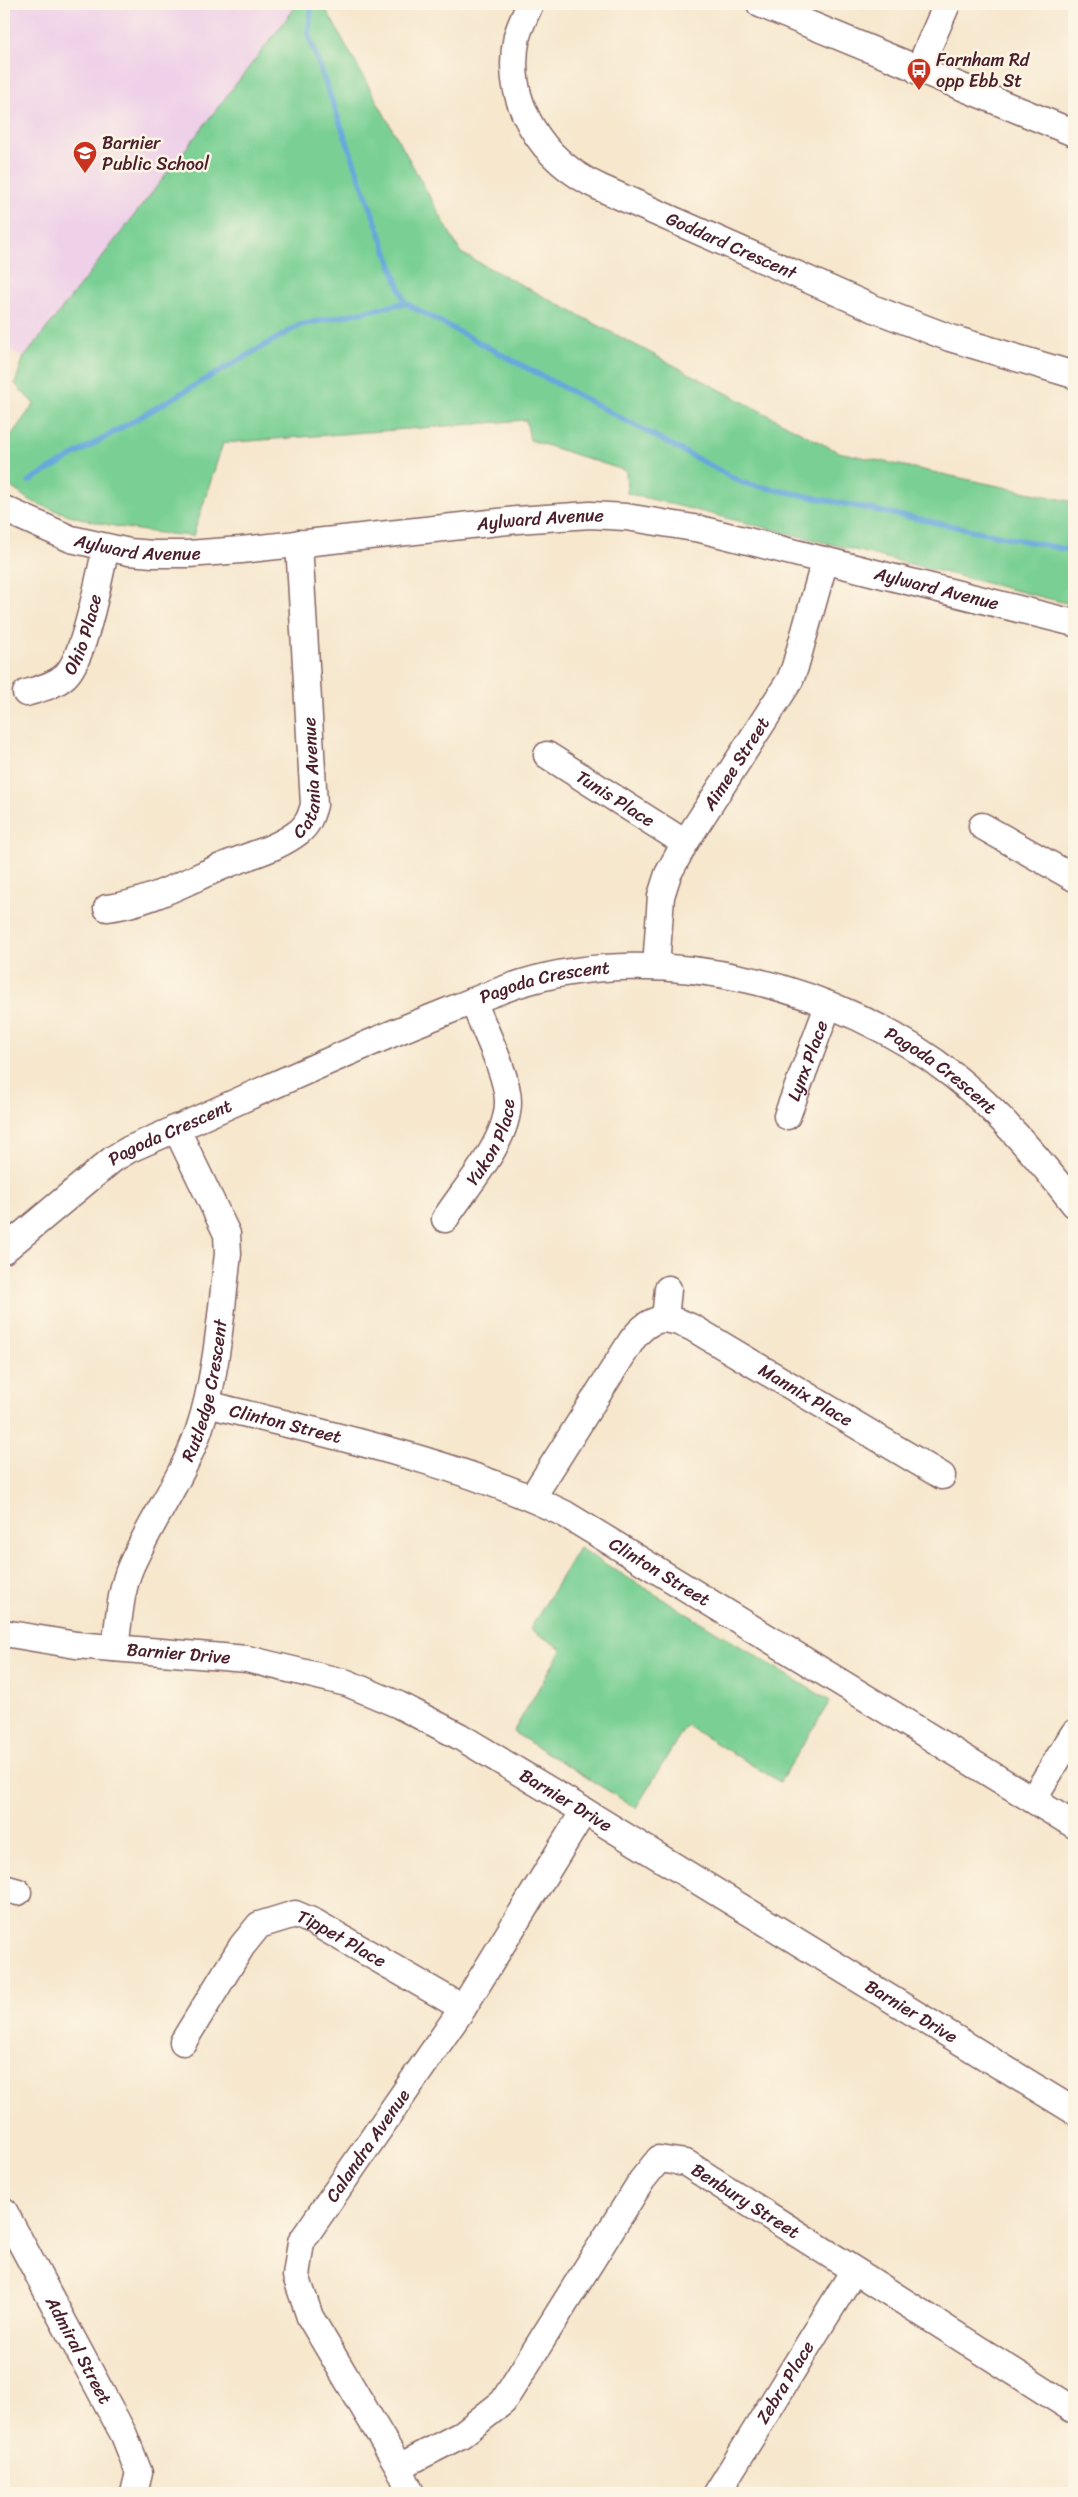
<svg xmlns="http://www.w3.org/2000/svg" width="1078" height="2497" font-family="Sriracha,sans-serif">
<style>
.built{fill:#eed0e8}
.green{fill:#7ad094;stroke:#627860}
.lines{fill:none;stroke-linecap:round;stroke-linejoin:round}
.stream{stroke:#68a8db;stroke-width:5.5}
.minor-casing{stroke:#866564;stroke-width:29}
.minor{stroke:#fff;stroke-width:26}
.labels{text-anchor:middle;stroke-width:5;stroke-linejoin:round;paint-order:stroke}
.poi-label{font-size:18px;fill:#4a1f2b;stroke:#fcf5e5;text-anchor:start}
.street-label{font-size:18px;fill:#4a1f2b;stroke:#fcf5e5}
</style>
<rect width="100%" height="100%" fill="#fcf5e5"/>
<filter id="ink" filterUnits="userSpaceOnUse"><feTurbulence type="fractalNoise" baseFrequency=".02" numOctaves="2"/><feDisplacementMap in="SourceGraphic" scale="10" xChannelSelector="R" yChannelSelector="G"/><feConvolveMatrix kernelMatrix="1 2 1 2 8 2 1 2 1" color-interpolation-filters="sRGB"/></filter>
<filter id="wash" filterUnits="userSpaceOnUse"><feTurbulence type="fractalNoise" baseFrequency=".0096" numOctaves="4" result="noise"/><feDisplacementMap in="SourceGraphic" scale="20" xChannelSelector="R" yChannelSelector="G"/><feGaussianBlur stdDeviation="1.12" result="paint"/><feColorMatrix in="noise" values="0 0 0 0 0 0 0 0 0 0 0 0 0 0 0 0 0 1.4 0 .05"/><feComposite in="paint" operator="in"/></filter>
<g filter="url(#wash)">
<rect width="100%" height="100%" fill="#f6e7cd"/>
<polygon class="built" points="4,4 298,4 23,359 4,344"/>
<g class="green">
<path d="M298 4H323L461 253 838 452 1074 502V605L627 493 626 471 530 440 526 420 223 443 193 536C140 532 86 524 36 503 25 498 14 489 4 482V445L34 404 15 384 23 359Z"/>
<polygon points="579,1548 830,1701 780,1782 686,1725 636,1808 513,1732 562,1649 530,1629"/>
</g>
<g class="lines">
<g class="stream">
<polyline points="312,4 308,34 405,303"/>
<polyline points="29,481 300,325 405,303 743,483 1074,551"/>
</g>
</g>
</g>
<g filter="url(#ink)">
<g class="lines">
<defs>
<g id="minor">
<path id="s1" d="M530 4C526 14 520 25 517 36 503 103 542 161 601 188L877 310 950 338 1074 375"/>
<polyline points="760,4 1074,133"/>
<polyline points="918,71 947,4"/>
<path id="s2" d="M4 509 71 539 129 552 153 554H188L241 550 517 520 590 515 626 517 700 529 1074 623"/>
<path id="s3" d="M26 693C39 689 54 686 65 676 85 658 99 576 106 548"/>
<path id="s4" d="M547 755 685 843"/>
<polyline points="982,826 1074,878"/>
<path id="s5" d="M107 908C150 903 188 880 228 864 253 854 279 848 300 831 309 823 311 815 314 805L299 543"/>
<path id="s6" d="M656 967 661 896 668 874 685 843 790 680 795 667 825 560"/>
<path id="s7" d="M787 1116 828 1006"/>
<path id="s8" d="M445 1219C466 1186 508 1142 508 1102 508 1075 483 1027 473 1001"/>
<path id="s9" d="M4 1250 113 1159 130 1149C225 1108 318 1064 413 1025 449 1011 485 995 522 983 663 940 840 986 954 1076 1000 1113 1039 1158 1074 1204"/>
<polyline points="665,1319 668,1289"/>
<path id="s10" d="M207 1404C327 1435 452 1459 565 1514L1074 1825"/>
<path id="s11" d="M532 1498 632 1340C651 1315 666 1315 693 1328L942 1476"/>
<path id="s12" d="M4 1633 76 1645 247 1659 347 1683 399 1705 459 1736 579 1808 1074 2111"/>
<path id="s13" d="M115 1648C119 1621 120 1591 131 1566 152 1519 182 1479 199 1430 217 1376 221 1311 228 1254L227 1234 176 1128"/>
<polyline points="1033,1799 1074,1733"/>
<polyline points="4,1888 18,1892"/>
<path id="s14" d="M183 2042 242 1946 259 1925 295 1914 314 1922 463 2008"/>
<path id="s15" d="M4 2211 124 2435 139 2473 134 2493"/>
<path id="s16" d="M399 2467 461 2435 503 2402 642 2180 659 2159 686 2163 1074 2410"/>
<path id="s17" d="M411 2493 399 2467 310 2317 296 2276 301 2242 463 2008 584 1811"/>
<path id="s18" d="M717 2493 853 2272"/>
</g>
</defs>
<use href="#minor" class="minor-casing"/>
<use href="#minor" class="minor"/>
</g>
</g>
<defs>
<symbol id="bus-pin" viewBox="-11 -11 22 30"><path d="M0 17L-7.5 6A9.5 9.5 0 1 1 7.5 6Z" fill="#c8321e" stroke="#fcf5e5"/><path d="M-5-6H5V4H4V6H2V4H-2V6H-4V4H-5ZM-3.5-4V0h7V-4ZM-3.5 1.2v1.5H-2V1.2ZM2 1.2v1.5H3.5V1.2Z" fill="#fff"/></symbol>
<symbol id="school-pin" viewBox="-11 -11 22 30"><path d="M0 17L-7.5 6A9.5 9.5 0 1 1 7.5 6Z" fill="#c8321e" stroke="#fcf5e5"/><path d="M0-5L7-2L0 1L-7-2ZM-4 1L0 2.5L4 1V4Q0 6-4 4Z" fill="#fff"/></symbol>
</defs>
<g fill-rule="evenodd">
<use href="#bus-pin" x="905" y="56" width="28" height="38"/>
<use href="#school-pin" x="71" y="139" width="28" height="38"/>
</g>
<g class="labels">
<g class="poi-label">
<text x="936" y="66">Farnham Rd<tspan x="936" dy="21">opp Ebb St</tspan></text>
<text x="102" y="149">Barnier<tspan x="102" dy="21">Public School</tspan></text>
</g>
<g class="street-label">
<text dy="6" stroke="none"><textPath href="#s1" startOffset="365">Goddard Crescent</textPath></text>
<text dy="6" stroke="none"><textPath href="#s2" startOffset="546">Aylward Avenue</textPath></text>
<text dy="6" stroke="none"><textPath href="#s2" startOffset="141">Aylward Avenue</textPath></text>
<text dy="6" stroke="none"><textPath href="#s2" startOffset="951">Aylward Avenue</textPath></text>
<text dy="6" stroke="none"><textPath href="#s3" startOffset="89">Ohio Place</textPath></text>
<text dy="6" stroke="none"><textPath href="#s6" startOffset="224">Aimee Street</textPath></text>
<text dy="6" stroke="none"><textPath href="#s5" startOffset="265">Catania Avenue</textPath></text>
<text dy="6" stroke="none"><textPath href="#s4" startOffset="81">Tunis Place</textPath></text>
<text dy="6" stroke="none"><textPath href="#s9" startOffset="610">Pagoda Crescent</textPath></text>
<text dy="6" stroke="none"><textPath href="#s7" startOffset="59">Lynx Place</textPath></text>
<text dy="6" stroke="none"><textPath href="#s9" startOffset="1031">Pagoda Crescent</textPath></text>
<text dy="6" stroke="none"><textPath href="#s9" startOffset="205">Pagoda Crescent</textPath></text>
<text dy="6" stroke="none"><textPath href="#s8" startOffset="91">Yukon Place</textPath></text>
<text dy="6" stroke="none"><textPath href="#s13" startOffset="276">Rutledge Crescent</textPath></text>
<text dy="6" stroke="none"><textPath href="#s11" startOffset="388">Mannix Place</textPath></text>
<text dy="6" stroke="none"><textPath href="#s10" startOffset="81">Clinton Street</textPath></text>
<text dy="6" stroke="none"><textPath href="#s10" startOffset="486">Clinton Street</textPath></text>
<text dy="6" stroke="none"><textPath href="#s12" startOffset="176">Barnier Drive</textPath></text>
<text dy="6" stroke="none"><textPath href="#s12" startOffset="596">Barnier Drive</textPath></text>
<text dy="6" stroke="none"><textPath href="#s14" startOffset="230">Tippet Place</textPath></text>
<text dy="6" stroke="none"><textPath href="#s12" startOffset="1001">Barnier Drive</textPath></text>
<text dy="6" stroke="none"><textPath href="#s17" startOffset="398">Calandra Avenue</textPath></text>
<text dy="6" stroke="none"><textPath href="#s16" startOffset="510">Benbury Street</textPath></text>
<text dy="6" stroke="none"><textPath href="#s15" startOffset="158">Admiral Street</textPath></text>
<text dy="6" stroke="none"><textPath href="#s18" startOffset="130">Zebra Place</textPath></text>
</g>
</g>
<rect width="1078" height="2497" fill="none" stroke="#fcf5e5" stroke-width="20"/>
</svg>
